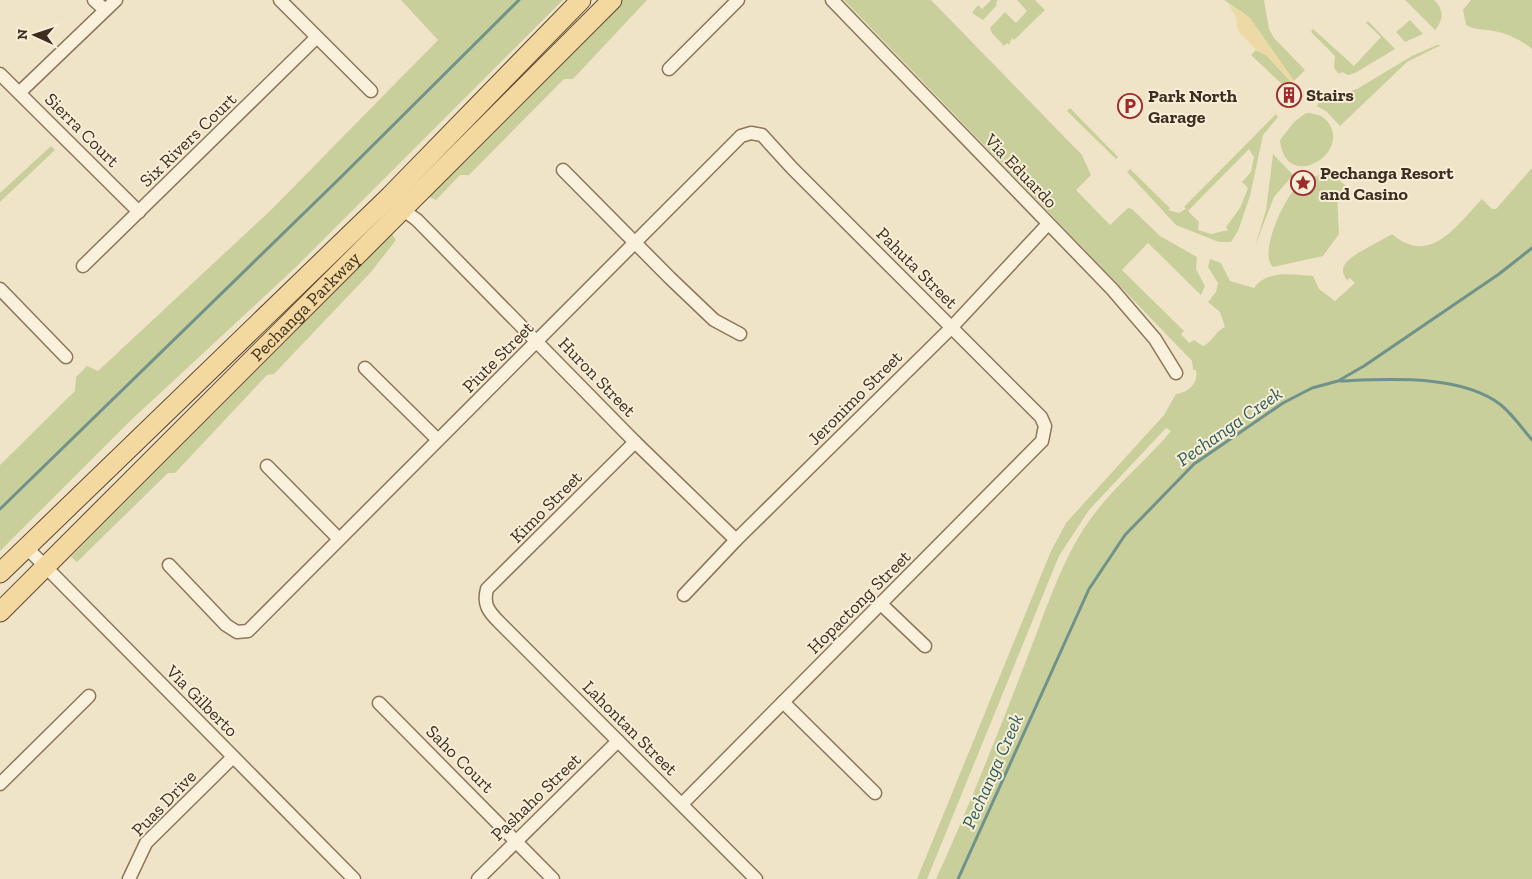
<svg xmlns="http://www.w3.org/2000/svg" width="1532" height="879" font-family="'Zilla Slab',serif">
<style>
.green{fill:#c9cf9b;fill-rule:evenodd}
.sand{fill:#ecd9a5}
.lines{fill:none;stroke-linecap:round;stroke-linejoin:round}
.stream{stroke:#6f938a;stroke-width:3}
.street-casing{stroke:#8d765c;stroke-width:15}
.primary-casing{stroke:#5b4430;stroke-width:21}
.street{stroke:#faf1dc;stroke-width:12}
.primary{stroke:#f3d9a0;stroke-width:19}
.labels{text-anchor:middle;stroke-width:4;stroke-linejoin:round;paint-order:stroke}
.poi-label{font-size:18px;font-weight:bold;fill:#3d2e20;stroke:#f7eed8;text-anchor:start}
.street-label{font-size:18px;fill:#3d2e20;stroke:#f7eed8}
.water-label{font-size:19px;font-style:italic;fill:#2f5d5a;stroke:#f7eed8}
</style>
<rect width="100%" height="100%" fill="#f0e4c8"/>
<g class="green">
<polygon points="401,0 563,0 296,267 128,423 0,551 0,465 75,391 76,377 87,366 98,371 272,209 438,40"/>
<polygon points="623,0 647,0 573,79 564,79 469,175 460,175 436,200 429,197"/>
<path d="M844 0H931L1082 155 1091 175 1076 190 1110 225 1128 208 1132 209 1160 236 1197 257 1196 269 1205 286 1201 295 1148 243 1122 270 1184 331 1181 334 1189 343 1194 340 1203 346C1212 343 1215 331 1225 327L1220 312 1208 302 1216 292 1218 283 1208 267 1210 259 1221 263 1230 281 1254 288C1266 270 1293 274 1313 276L1319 289 1335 301 1355 283 1350 278 1347 280C1344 276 1341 271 1344 266 1349 255 1381 241 1392 234 1430 267 1457 225 1482 199L1492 209H1496L1532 168V879H936C968 809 996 738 1024 666 1043 619 1060 562 1089 521 1112 488 1145 462 1171 431L1166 428 1089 510 1059 556 927 879H917L1051 551 1066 523 1164 415 1176 394C1188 393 1199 383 1196 370H1193L1192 361Z"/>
<polygon points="991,0 998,0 996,3 997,5 983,20 972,13 978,5 982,9"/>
<polygon points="1017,0 1035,0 1045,10 1014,40 1012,38 1009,45 1007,43 1004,46 992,33 990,28 1005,12 1016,23 1027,11"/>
<polygon points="1224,0 1264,0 1269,29 1274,38 1305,70 1294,81 1249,17"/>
<path d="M1405 0H1434C1444 9 1444 20 1435 30Z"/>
<path d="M1471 0H1532V49C1521 40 1507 33 1493 31 1483 29 1474 30 1466 25L1463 10Z"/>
<polygon points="1410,20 1423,34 1405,42 1396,32"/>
<polygon points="1368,21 1395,49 1355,73 1348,75 1342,72 1339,74 1334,68 1335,56 1311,32 1313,29 1354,66 1381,37 1366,23"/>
<polygon points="1437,45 1441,45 1407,62 1340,126 1327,112 1317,106 1319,101 1357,89 1412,56"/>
<polygon points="1256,50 1266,55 1304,96 1291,107 1287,103 1291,105 1293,102 1293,90 1290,87 1287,89 1251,55"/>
<polygon points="1070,108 1118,157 1116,159 1067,111"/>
<path d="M1306 113C1314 113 1322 115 1327 121 1354 153 1285 194 1280 140L1294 122Z"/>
<path d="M1276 114 1278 117 1263 135 1250 196 1238 231 1231 242H1219L1176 225 1127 172 1130 169 1170 208 1168 210 1179 213 1186 209 1184 207ZM1249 149 1254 157 1251 172 1242 182 1248 188 1240 208 1226 227 1228 230 1211 234 1198 230 1199 222 1188 211Z"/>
<polygon points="51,146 55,150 0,202 0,193"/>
<polygon points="1273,154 1293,175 1274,197 1255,246 1266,210"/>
<path d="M1328 170 1346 186 1337 196 1339 234 1323 256 1273 267C1258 255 1284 198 1297 187 1306 179 1318 177 1328 170Z"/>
<polygon points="392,234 396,240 371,272 274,374 267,375 175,473 168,473 77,562 71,557"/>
</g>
<polygon class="sand" points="1228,4 1249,17 1294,81 1292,83 1266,55 1256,50 1238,31 1236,17"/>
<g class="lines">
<g class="stream">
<path d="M1340 381C1389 379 1461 374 1501 405 1513 415 1522 428 1532 440"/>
<polyline points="0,509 339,179 519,0"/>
<polyline points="958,879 1089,589 1125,535 1194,464 1283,403 1312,388 1338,381 1364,366 1499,274 1532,248"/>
</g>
<defs>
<g id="street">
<polyline points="94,0 105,10"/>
<polyline points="280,0 371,91"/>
<polyline points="832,0 1112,289 1155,339 1176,373"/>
<polyline points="669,69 738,0"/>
<polyline points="0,74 139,212"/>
<polyline points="20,92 116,0"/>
<polyline points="563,170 670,278 714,320 740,334"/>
<polyline points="398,206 417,220 635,442 736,540"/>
<polyline points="83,266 316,38"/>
<polyline points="0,289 66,357"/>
<polyline points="365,368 438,440"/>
<path d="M635 442 487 589C483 604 488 611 499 622L756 879"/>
<polyline points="267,466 339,539"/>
<polyline points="25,546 354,879"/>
<polyline points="169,565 226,625 237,632 248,631 741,136 751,133 762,135 792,168 1041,417 1045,426 1042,441 682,804"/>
<polyline points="684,595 736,540 951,328 1048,224"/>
<polyline points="881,604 925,646"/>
<polyline points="783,702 875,793"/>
<polyline points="379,703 553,879"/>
<polyline points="0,784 89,696"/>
<polyline points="129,879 146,843 233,757"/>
<polyline points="478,879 618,741"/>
</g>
<g id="primary">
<polyline points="0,573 390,196 581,0"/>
<path id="s1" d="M0 612 612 0"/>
</g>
</defs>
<use href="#street" class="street-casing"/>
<use href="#primary" class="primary-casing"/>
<use href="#street" class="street"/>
<use href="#primary" class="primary"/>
</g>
<defs>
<symbol id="building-ring" viewBox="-11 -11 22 22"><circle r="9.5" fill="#f7eed8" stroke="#9e2a2b" stroke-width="1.5"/><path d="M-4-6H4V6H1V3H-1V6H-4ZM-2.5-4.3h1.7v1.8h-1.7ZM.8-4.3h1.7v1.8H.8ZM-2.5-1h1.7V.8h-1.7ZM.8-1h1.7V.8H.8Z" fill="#9e2a2b"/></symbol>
<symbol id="parking-ring" viewBox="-11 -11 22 22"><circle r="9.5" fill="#f7eed8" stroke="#9e2a2b" stroke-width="1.5"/><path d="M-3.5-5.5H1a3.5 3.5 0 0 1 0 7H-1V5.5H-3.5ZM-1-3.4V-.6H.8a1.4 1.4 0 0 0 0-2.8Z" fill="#9e2a2b"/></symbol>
<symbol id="sight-ring" viewBox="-11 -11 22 22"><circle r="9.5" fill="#f7eed8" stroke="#9e2a2b" stroke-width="1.5"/><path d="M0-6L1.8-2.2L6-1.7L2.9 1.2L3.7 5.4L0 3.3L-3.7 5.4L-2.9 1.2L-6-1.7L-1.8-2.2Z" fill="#9e2a2b"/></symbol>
</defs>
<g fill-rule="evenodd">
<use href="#building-ring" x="1275" y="81" width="28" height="28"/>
<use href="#parking-ring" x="1116" y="92" width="28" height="28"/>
<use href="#sight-ring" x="1289" y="169" width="28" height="28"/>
</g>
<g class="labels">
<g class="poi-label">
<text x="1306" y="101">Stairs</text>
<text x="1148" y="102">Park North<tspan x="1148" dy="21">Garage</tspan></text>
<text x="1320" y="179">Pechanga Resort<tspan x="1320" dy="21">and Casino</tspan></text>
</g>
<g class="street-label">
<text transform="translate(82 130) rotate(45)" y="6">Sierra Court</text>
<text transform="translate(188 140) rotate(-44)" y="6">Six Rivers Court</text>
<text transform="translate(1021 171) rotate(46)" y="6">Via Eduardo</text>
<text transform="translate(917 268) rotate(45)" y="6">Pahuta Street</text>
<text dy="6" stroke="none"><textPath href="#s1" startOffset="432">Pechanga Parkway</textPath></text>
<text transform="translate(498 357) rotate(-45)" y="6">Piute Street</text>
<text transform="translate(597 377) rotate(46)" y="6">Huron Street</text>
<text transform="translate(855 398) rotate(-45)" y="6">Jeronimo Street</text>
<text transform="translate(546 507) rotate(-45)" y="6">Kimo Street</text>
<text transform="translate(859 602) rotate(-45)" y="6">Hopactong Street</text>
<text transform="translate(202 701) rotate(45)" y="6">Via Gilberto</text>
<text transform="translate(630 728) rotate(45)" y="6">Lahontan Street</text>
<text transform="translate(460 759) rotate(45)" y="6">Saho Court</text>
<text transform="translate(536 797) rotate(-44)" y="6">Pashaho Street</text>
<text transform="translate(164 803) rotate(-46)" y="6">Puas Drive</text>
</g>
<g class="water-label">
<text transform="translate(1229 426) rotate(-35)" y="7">Pechanga Creek</text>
<text transform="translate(992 771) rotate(-66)" y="7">Pechanga Creek</text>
</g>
</g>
<g transform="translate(35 35) rotate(273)" stroke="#f7eed8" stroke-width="4" paint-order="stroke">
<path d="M0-4L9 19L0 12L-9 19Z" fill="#3d2e20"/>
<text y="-8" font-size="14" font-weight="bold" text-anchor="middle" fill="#3d2e20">N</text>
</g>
</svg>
